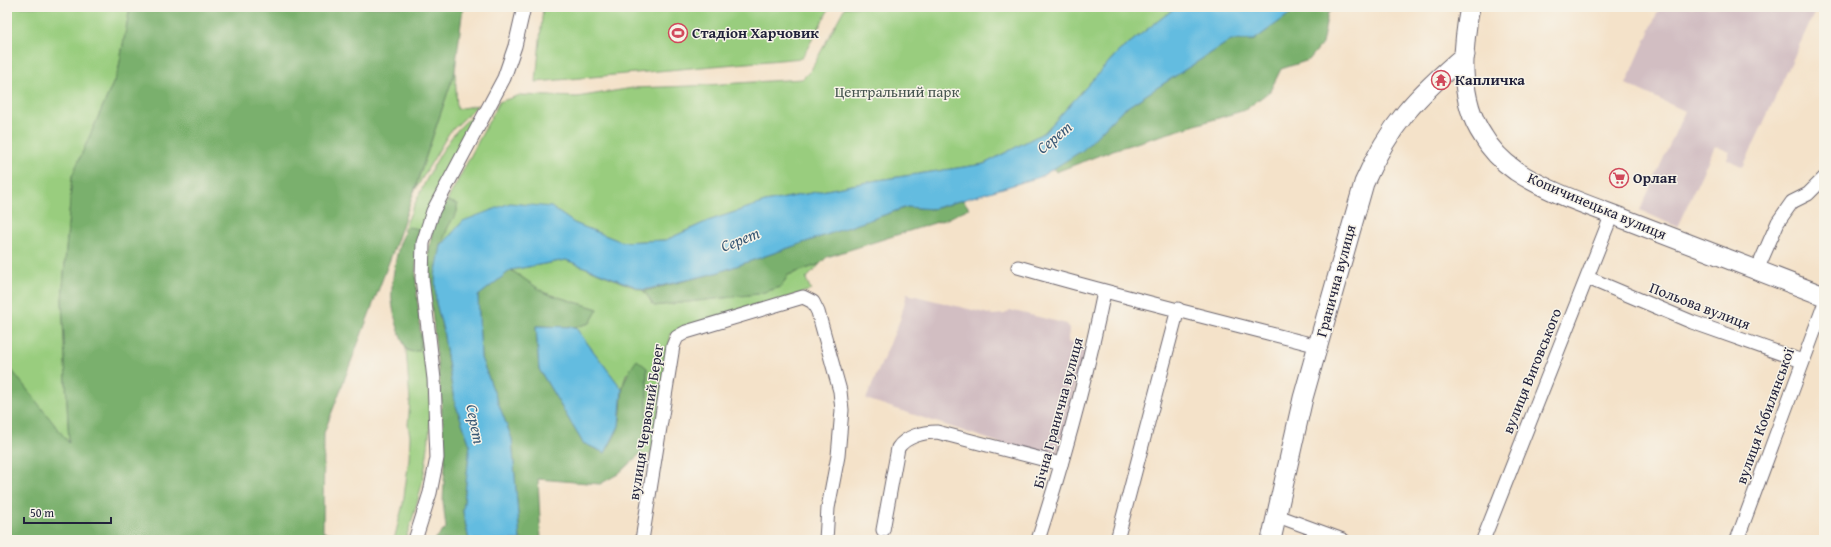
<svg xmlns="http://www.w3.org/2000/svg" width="1831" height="547" font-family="'Gentium Book Plus',serif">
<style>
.industrial{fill:#d2bec2}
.green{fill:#99cd7e;stroke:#5e785c}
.forest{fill:#7ab06d;stroke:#4e6954}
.water{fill:#63bce0;stroke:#426f8e}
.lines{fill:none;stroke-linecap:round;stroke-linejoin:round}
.street-casing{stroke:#6c656d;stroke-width:15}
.secondary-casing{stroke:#6c656d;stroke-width:21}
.street{stroke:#fff;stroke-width:13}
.secondary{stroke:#fff;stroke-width:19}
.labels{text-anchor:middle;stroke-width:3;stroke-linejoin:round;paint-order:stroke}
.poi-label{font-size:15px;font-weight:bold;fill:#22223b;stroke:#f7f3e8;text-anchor:start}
.park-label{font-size:15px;fill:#46554f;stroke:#f7f3e8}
.street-label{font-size:15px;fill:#22223b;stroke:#f7f3e8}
.water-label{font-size:16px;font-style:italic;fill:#395875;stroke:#f7f3e8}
</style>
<rect width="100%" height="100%" fill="#f7f3e8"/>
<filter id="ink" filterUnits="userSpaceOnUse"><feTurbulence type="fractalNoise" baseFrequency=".025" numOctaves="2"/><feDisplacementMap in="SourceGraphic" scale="8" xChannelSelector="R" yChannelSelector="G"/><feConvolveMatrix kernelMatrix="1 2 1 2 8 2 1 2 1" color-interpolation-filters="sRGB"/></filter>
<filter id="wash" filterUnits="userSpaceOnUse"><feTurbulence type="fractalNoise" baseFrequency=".012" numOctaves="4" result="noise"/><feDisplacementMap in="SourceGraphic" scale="16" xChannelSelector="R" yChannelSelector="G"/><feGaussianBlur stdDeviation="0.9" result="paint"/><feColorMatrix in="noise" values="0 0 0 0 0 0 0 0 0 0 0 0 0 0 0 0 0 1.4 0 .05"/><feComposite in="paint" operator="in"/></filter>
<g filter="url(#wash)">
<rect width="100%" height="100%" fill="#f4e2c9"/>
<g class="industrial">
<polygon points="1660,7 1817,7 1743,167 1727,159 1730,152 1715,146 1677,227 1640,210 1685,111 1626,84"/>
<polygon points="907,294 993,315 1005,314 1010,310 1067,324 1069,329 1068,342 1086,349 1058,452 1050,456 1012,447 866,399 900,320"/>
</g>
<g class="green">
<polygon points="7,7 130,7 118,72 72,176 62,300 69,444 7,364"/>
<polygon points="543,7 830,7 802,58 536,82"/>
<polygon points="845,7 1176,7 1118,52 1045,132 984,164 878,180 765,202 708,221 666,240 622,242 574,223 551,207 463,221 441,246 448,227 457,212 457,204 447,201 499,102 520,95 577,97 633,88 690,86 802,79 811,70"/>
<polygon points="455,71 457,109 478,105 449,133 414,192"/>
<path d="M472 117 475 120 419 237 403 231C416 201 444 134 472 117Z"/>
<polygon points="566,260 644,291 654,306 758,294 781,287 788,275 820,264 806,279 811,290 671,334 652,455 640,454 647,427 647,368 626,374 622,389 575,327 590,323 598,309 545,293 511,270"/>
<path d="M421 333 424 335C426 354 429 373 430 393 432 444 423 492 405 540H394L403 504 409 459 410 436 408 425 410 401 406 349 409 351 420 350Z"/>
</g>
<g class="forest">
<polygon points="130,7 463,7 455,71 397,241 324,433 323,532 378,540 7,540 7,364 69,443 62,300 72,176 118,72"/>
<polygon points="1299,7 1337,7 1328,13 1322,44 1309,60 1281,69 1270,91 1245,110 1113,150 1056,172 1053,168 1083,150 1121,111 1231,40 1254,40"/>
<polygon points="963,200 969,208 947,219 827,257 820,264 788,275 781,287 758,294 654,306 644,291 716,273 907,207 932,209"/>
<polygon points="447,201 457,204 457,212 448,227 441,246 436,303 443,330 454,400 470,445 463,512 469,540 434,540 446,528 443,501 445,464 441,399 427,261 433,227"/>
<path d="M409 227 419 229C420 244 415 259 416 275 416 300 422 324 420 350L412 352 406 349C399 333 394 318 392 301 390 287 398 233 409 227Z"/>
<path d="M511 270 545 293 598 309 590 323 575 327 536 326 539 369 583 443 605 453C609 445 617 434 619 425 625 395 616 387 637 360L647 368V427L640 454 618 474 600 484 538 479 541 540H520L512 439 481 358 478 296Z"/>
</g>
<g class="water">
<polygon points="1176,7 1299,7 1254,40 1231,40 1121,111 1083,150 1040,177 932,209 907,207 716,273 644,290 566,260 511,270 478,296 481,358 512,439 520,540 469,540 463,512 470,445 454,400 443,330 436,303 435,276 441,246 463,221 510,203 551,207 574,223 622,242 666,240 708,221 765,202 878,180 984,164 1045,132 1118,52"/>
<polygon points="536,326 575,327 622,389 619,426 605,453 583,443 539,369"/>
</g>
</g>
<g filter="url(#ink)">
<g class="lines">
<defs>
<g id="street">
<path d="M1018 267C1118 296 1218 320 1318 346"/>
<polyline points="1757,270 1778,222 1792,202 1808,194 1824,178"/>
<polyline points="1588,278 1692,322 1802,361"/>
<polyline points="1275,515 1343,540"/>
<path d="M883 530 898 448C906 436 924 432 937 432L1061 464"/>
<polyline points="415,540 430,493 437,458 434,379 422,278 423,243 433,211 504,78 515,46 524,7"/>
<polyline points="642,540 673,346 677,337 686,332 803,297 813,302 818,312 840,391 842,410 838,456 828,508 826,540"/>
<path d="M1038 540C1064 459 1087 376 1104 292"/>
<polyline points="1117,540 1178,309"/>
<polyline points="1483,540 1612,214"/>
<polyline points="1737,540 1824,305"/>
</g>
<g id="secondary">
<path d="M1470 7C1462 49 1458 99 1483 136 1491 150 1503 162 1516 171 1551 194 1594 207 1632 222 1696 247 1760 271 1824 296"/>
<path d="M1271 540 1303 398 1364 183C1389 125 1417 96 1465 55"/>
</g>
</defs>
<use href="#street" class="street-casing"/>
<use href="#secondary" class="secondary-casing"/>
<use href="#street" class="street"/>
<use href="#secondary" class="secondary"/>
</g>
</g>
<defs>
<symbol id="stadium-ring" viewBox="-11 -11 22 22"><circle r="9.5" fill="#f7f3e8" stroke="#d1495b" stroke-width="1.5"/><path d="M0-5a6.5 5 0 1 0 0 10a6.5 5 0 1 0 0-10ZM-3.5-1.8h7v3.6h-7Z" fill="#d1495b"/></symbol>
<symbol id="temple-ring" viewBox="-11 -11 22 22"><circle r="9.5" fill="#f7f3e8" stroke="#d1495b" stroke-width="1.5"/><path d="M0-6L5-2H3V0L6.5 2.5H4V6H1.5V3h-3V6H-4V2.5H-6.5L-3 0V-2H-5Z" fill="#d1495b"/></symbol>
<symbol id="supermarket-ring" viewBox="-11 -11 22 22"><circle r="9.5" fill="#f7f3e8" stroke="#d1495b" stroke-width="1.5"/><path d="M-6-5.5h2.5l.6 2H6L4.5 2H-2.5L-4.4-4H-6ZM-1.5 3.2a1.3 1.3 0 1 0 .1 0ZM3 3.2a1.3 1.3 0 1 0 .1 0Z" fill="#d1495b"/></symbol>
</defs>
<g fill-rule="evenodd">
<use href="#stadium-ring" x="667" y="22" width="22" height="22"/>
<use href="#temple-ring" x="1430" y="69" width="22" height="22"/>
<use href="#supermarket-ring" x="1608" y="167" width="22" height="22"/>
</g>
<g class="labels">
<g class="poi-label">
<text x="692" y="38">Стадіон Харчовик</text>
<text x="1455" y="85">Капличка</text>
<text x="1633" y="183">Орлан</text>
</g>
<g class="park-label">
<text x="897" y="97">Центральний парк</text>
</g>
<g class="street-label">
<text transform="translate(1597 206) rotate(23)" y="5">Копичинецька вулиця</text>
<text transform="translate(1336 281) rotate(-75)" y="5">Гранична вулиця</text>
<text transform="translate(1700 306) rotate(21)" y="5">Польова вулиця</text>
<text transform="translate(1532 371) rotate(-68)" y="5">вулиця Виговського</text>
<text transform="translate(1058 413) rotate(-75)" y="5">Бічна Гранична вулиця</text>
<text transform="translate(1765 416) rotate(-70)" y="5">вулиця Кобилянської</text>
<text transform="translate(646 422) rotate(-81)" y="5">вулиця Червоний Берег</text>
</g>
<g class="water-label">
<text transform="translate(1054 137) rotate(-40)" y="6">Серет</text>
<text transform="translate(740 239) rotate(-22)" y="6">Серет</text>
<text transform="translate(476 424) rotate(79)" y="6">Серет</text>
</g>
</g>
<rect width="1831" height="547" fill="none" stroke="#f7f3e8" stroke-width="24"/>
<path d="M24 517v6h87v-6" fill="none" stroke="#22223b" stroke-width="2"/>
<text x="30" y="517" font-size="12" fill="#22223b" stroke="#f7f3e8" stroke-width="3" paint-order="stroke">50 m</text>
</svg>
